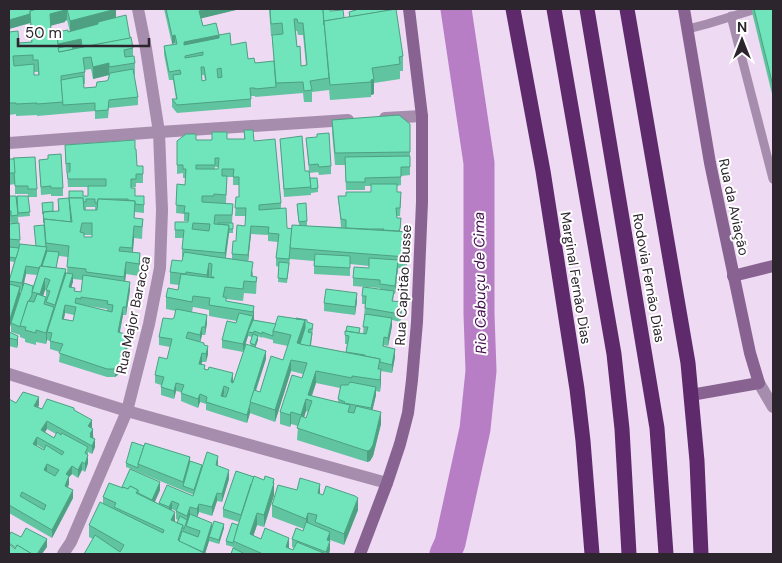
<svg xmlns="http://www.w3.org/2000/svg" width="782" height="563" font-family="'DM Sans',sans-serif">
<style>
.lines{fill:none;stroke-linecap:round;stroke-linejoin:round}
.river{stroke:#b77ec6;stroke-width:31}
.lane{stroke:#a68cad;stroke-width:9}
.street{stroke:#a68cad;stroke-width:12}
.secondary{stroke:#886392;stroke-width:12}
.highway{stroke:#5f2a6c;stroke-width:15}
.wall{fill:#60c4a1;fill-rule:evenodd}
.shaded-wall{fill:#4ea083}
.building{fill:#70e4bb;stroke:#4ea083;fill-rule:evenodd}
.labels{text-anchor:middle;stroke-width:4;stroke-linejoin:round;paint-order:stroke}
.street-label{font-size:14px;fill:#2c252e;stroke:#fff}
.water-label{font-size:15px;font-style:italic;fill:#440d51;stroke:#fff}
</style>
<rect width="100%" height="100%" fill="#eedaf3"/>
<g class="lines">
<polyline class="river" points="445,554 450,543 475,429 481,371 479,314 479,163 456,9"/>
<g class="lane">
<polyline points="731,16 773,179"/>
<polyline points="688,29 707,24 756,9"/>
</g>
<g class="street">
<polyline points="385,118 422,116"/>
<polyline points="9,143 159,132 348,120"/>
<polyline points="9,374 127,411 387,483"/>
<polyline points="759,383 773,407"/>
<polyline points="63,554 71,542 127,411 149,324 160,268 162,210 159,132 146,49 138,9"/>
</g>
<g class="secondary">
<polyline points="684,9 710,163 750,353 759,383 691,395"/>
<polyline points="733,276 773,266"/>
<polyline points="360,554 387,483 400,444 408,413 412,380 417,322 422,202 422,116 409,9"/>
</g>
<g class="highway">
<polyline points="513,9 543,171 577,389 583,441 592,554"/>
<polyline points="554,9 614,354 622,429 629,554"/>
<polyline points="587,9 657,428 666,554"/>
<polyline points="627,9 688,363 697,461 701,554"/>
</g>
</g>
<g class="wall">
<path d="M9 9H116V18L130 38 133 48V56L135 63V75H134L138 97V105L109 108 108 118 95 119V111L37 116V115L16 116V114L9 115V32L19 43 31 42 30 23 9 29ZM67 20 70 32H57L51 30V25L65 22V21ZM91 69 93 79 109 75 108 80 96 87 84 88V84H85V70ZM34 72H38V75H34Z"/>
<path d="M164 9H240L201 18 203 26 219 38V35L248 59 255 63 274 61 272 35 282 34 271 36 269 9H334L330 10V11L344 18 349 17V12L354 10V9H386L403 56V71H400V79L374 83V94L371 95V97L330 100 329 89V90L312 92V102H304L303 93 255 97V96H251V107L177 113 172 107V99H176L173 80H169L164 54V46L175 44V43L172 44ZM296 31H297L298 35H303L306 65 301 66 297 47ZM202 75H204L205 80 202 81Z"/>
<polygon points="752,9 773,9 773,98 752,12"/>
<path d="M332 120 410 124V175L401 176V185L397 186V192L401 200 400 216H397V218H401L400 231 409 243 406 269 398 268 395 294H394L393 301 402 310 400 322 392 320V326L388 346 384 345V347L395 357 392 373 381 371V381L380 392 376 391V395L372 410 381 424 373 456 370 461 367 462 297 440 298 426 291 424 290 427 280 424V412L302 378 303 374 291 371 275 422 250 413 247 423 206 410V404L200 402 198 408 181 401V392L176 391 174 399 161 395V385L155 383V375L167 359 170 347 159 345V337L172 319 174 318 176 311 166 309V297L178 290 179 285 170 284V272L182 261 183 257H182V249L183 238H175V230L188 222V221H184V214L176 213 177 184 185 185V178H183V173L177 174V141L244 139V130L254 141 281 203V209L287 228 292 229 299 225 297 208 307 221V226L341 227 338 196H346L371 192V186H365V190H346L345 165H335L332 132ZM215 167H219L218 169H215ZM227 177H233V185H239V197H236L235 216H246L245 226 236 241 232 254V259L226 258 229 233H233V223H232L233 204 226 203ZM251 234 268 235V241L278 242 276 258V266L279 267 278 282 287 283 290 259 314 261V274L350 276V264L369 266V268L353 278V286L380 288V289L362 296V304H365L363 334 360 333 345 335V344H347L346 352 311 346 313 328 307 322 276 324 254 320V306L226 301V299L243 301 244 293 256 294 257 277H253V273L248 261ZM193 307 209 310V316L237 321 236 323 222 340V348L243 352 248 336 252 337 250 346 233 383V381L205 369 201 365 202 362H206L208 354 204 345 200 342 202 335H205L207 323 192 312ZM258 336 262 338V337L273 340V343L288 346 283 360 260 392 256 391 266 359 255 347 258 340ZM316 383 340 388 338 402 312 396ZM306 411 308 412 306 418 304 417Z"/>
<polygon points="306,138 331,166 331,174 319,175 318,172 309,173 310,178 318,188 318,192 311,193 311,195 284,197 280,139 305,171 309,171"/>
<path d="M65 145 135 149 137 166H143V183H136V187H131L135 196H144V213L135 212 134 219H143L142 239 134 238 133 252 140 265 139 276 126 274 125 281 130 290 126 315H123L120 332 129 343 120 373 115 377H107L59 362 60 352 50 349V341L47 340 46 344 36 342V345L25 342V339L20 337V335L11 332V323L21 291H20V295L9 330V281L14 262 9 261V224L11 223V222L9 223V159L37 189V197H28L30 216 18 217 20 244 36 246 44 225 42 203 53 211H58V199L69 198V191L83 196H88V187H68L67 172H70V171L66 172ZM15 184V194H28V196H10L9 185ZM86 207H95V210H86ZM84 235H92V237H84ZM59 256 68 257 67 273 56 268ZM26 274 37 275 33 286 24 283ZM73 279 83 280 81 292 75 291 71 288ZM45 290H46V297L43 296ZM82 305 107 309V311ZM65 313 74 315 73 321 64 319Z"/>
<polygon points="48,155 63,188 63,196 51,196 51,194 41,195 39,160 48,159"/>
<polygon points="357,301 355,315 324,311 324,303"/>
<polygon points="9,332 18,336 18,344 17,348 9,346"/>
<path d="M9 399 16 403 39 405 38 407 42 409 74 410 92 428 95 447 92 454 88 452V463L85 472 82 470 78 478 72 474 69 477V484L68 487 73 498 52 538 9 513ZM47 429 56 434 54 438 45 432ZM37 445 44 449V450L37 446Z"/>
<path d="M190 461 202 465 218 464V466L229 479 222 502 217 501 212 516 199 512 197 517 212 527 224 528 219 544 209 541 205 554H84L93 539 89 537V525L103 503V497L122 488V487L160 490 155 502 159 504V503L193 496 194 495 126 467V463ZM172 509 176 511V519L178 520 177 523 175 522 171 510Z"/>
<polygon points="236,471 274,483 274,495 264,527 257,525 253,536 293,550 294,548 292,547 292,539 303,531 304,529 272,517 272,505 297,490 320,494 358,510 344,545 330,540 330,549 329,554 231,554 233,547 226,545 226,541 238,525 239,522 223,517 223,509"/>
</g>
<g class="shaded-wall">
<polygon points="67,9 67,20 65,21 65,22 50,26 30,14"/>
<polygon points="116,9 116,21 98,22 98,25 70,33 70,21"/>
<polygon points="208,9 240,9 199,19 199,11"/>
<polygon points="30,14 30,23 9,29 9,20"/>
<polygon points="175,35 175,43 172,44 172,36"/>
<polygon points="219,35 219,43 184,50 184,42"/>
<polygon points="81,39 81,47 58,52 58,44"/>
<polygon points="109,63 109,75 93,79 93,67"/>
<polygon points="374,79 374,94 371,95 371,80"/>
<polygon points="229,225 229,233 225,261 225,253"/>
<polygon points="134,226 134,238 132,260 132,248"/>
<polygon points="251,226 251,234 248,263 248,255"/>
<polygon points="409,232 409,243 406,269 406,257"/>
<polygon points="47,247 47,255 40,274 40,268"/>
<polygon points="140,253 140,265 139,276 139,264"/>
<polygon points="398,260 398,268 395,294 395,286"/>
<polygon points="126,262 126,274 124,289 124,277"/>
<polygon points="209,263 209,275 207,287 207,275"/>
<polygon points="26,266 26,274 22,291 22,283"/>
<polygon points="10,267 10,275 9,280 9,272"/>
<polygon points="66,269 66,281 55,317 55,305"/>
<polygon points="73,274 73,282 69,295 69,287"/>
<polygon points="45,278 45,290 40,306 40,294"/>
<polygon points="130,282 130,290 126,315 126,307"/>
<polygon points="20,287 20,295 9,330 9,322"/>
<polygon points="357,293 357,301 355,315 355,307"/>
<polygon points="402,302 402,310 400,322 400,314"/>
<polygon points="65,305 65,313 62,327 62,319"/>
<polygon points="254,306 254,318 253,324 253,312"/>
<polygon points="54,307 54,319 47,332 47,340 46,344 46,333"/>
<polygon points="123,307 123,315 118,340 118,332"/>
<polygon points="207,315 207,323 205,335 205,327"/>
<polygon points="253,316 253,324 248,332 248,336 243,352 243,344"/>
<polygon points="392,318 392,326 388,346 388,338"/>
<polygon points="305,320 305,332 297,351 297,343"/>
<polygon points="202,327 202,335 200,343 200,335"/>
<polygon points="129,335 129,343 120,373 115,377 115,369"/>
<polygon points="18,336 18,344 17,348 17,340"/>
<polygon points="258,336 258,340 255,349 255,345"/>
<polygon points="208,346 208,354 206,362 206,354"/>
<polygon points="395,349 395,357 392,373 392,365"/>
<polygon points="266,351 266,359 255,392 254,389"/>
<polygon points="202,353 202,362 199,372 199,364"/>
<polygon points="291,360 291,371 275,422 275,410"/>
<polygon points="381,369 381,381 380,392 380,380"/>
<polygon points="316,371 316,383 310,400 308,395"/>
<polygon points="233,373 233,381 231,390 231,382"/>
<polygon points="176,383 176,391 174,399 174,391"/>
<polygon points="224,386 224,394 221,404 221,396"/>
<polygon points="376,387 376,395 371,417 371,408"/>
<polygon points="200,394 200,402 198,408 198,399"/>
<polygon points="39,397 39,405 34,414 34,406"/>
<polygon points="306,399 306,411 301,427 301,415"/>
<polygon points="250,405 250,413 247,423 247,415"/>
<polygon points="291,412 291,424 290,427 290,415"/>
<polygon points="381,412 381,424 373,456 370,461 367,462 367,451"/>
<polygon points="92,420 92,428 88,426"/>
<polygon points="47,421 47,429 41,438 41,430"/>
<polygon points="93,429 93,437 91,441 90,434"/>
<polygon points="37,437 37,445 33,452 33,444"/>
<polygon points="95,439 95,447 92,454 92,446"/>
<polygon points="88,455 88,463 85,472 85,464"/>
<polygon points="218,456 218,464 216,473 216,465"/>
<polygon points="190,457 190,465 183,486 183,482"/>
<polygon points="82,462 82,470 78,478 78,470"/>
<polygon points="47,464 47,472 44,470"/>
<polygon points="72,466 72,474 69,477 69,484 65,494 66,474"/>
<polygon points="229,470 229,479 222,502 222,494"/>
<polygon points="274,479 274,495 264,527 264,515"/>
<polygon points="160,482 160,490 152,508 152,500"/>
<polygon points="320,484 320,496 318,493"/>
<polygon points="73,490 73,498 52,538 52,530"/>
<polygon points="217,493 217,501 212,516 212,507"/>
<polygon points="358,498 358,510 344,545 344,534"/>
<polygon points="172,501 172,509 169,516 169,507"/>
<polygon points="199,504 199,512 197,518 197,509"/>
<polygon points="190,507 190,516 187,524 187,516"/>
<polygon points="175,512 175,523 171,520"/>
<polygon points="257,513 257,525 250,546 250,534"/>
<polygon points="308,513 308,524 306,530 306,519"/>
<polygon points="212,523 212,531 209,537 209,541 205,554 202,554"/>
<polygon points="224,524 224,528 219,544 219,540"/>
<polygon points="330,532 330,540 327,548 327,540"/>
<polygon points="289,538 289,550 286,547"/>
<polygon points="47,539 47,547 42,554 37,554"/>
<polygon points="330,541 330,549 329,554 326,554"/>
</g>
<g class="building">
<polygon points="9,9 37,9 30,11 30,14 9,20"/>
<path d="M37 9H66H65V10L50 14 51 30 57 29 59 52 131 37 133 48 124 50 125 57 134 56 135 63 109 67V63L93 67 91 57 83 58 85 72 61 76 63 102 37 104V103L16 104V103H9V32L18 31 19 43 32 42 30 11ZM33 55V60H38L39 75H34V64L14 66 13 56Z"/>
<polygon points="67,9 116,9 70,21"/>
<path d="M166 9H208L199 11 203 26 216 23 219 35 184 42V45L219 38V35L230 33 231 45 246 42 248 59 254 58 255 63 274 61 276 87 255 89V88H250L251 99 177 105 172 99H177L173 75 181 74 180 70 169 72 164 46 177 44 175 35 172 36ZM203 52V55L185 58V56ZM201 67H204L206 80 202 81ZM221 68 222 77 218 78 217 69Z"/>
<path d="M270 9H323L329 78 310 81 312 90 304 91 303 82 276 83 272 35 283 34 282 23 271 24ZM294 19H297L298 23H303L307 65 301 66 300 46 297 47Z"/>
<polygon points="323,9 330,9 330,11 343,10 344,18 324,21 324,25"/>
<polygon points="355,9 386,9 386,11 350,17 349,12 356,10"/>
<polygon points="396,9 403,56 399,57 400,64 372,68 374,79 371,80 371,82 330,85 324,21"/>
<polygon points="754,9 773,9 773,86"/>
<polygon points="126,15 130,38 82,47 81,39 58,44 57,32 68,30 68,32 98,24 98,22"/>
<polygon points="72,45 73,49 59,52 58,48"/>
<polygon points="133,69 138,97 109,100 108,110 95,111 95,103 63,105 61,80 83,76 84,88 96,87 97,82 106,81 108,80 110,73"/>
<polygon points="399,115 410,124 410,152 335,153 332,120"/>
<path d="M244 130H253L254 141 275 139 281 203 259 205V210L286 208 287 228 292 229 289 259 276 258 279 234 268 233 269 227 251 226 248 255 232 254 233 241H236L237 225 245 226 246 208H235L236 197H239V177H233L234 169H222V176H227L226 195 214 194V196H202V202L233 204 232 215H215L214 224 229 225 225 253 182 249 184 230H175V222H188L189 213H184L185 206 176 205 177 184 185 185 186 169H183V165H177V141L186 134H196V140H212V132H227V139H245ZM215 158H219L218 169H196V165H215ZM193 223 210 224 209 231 192 229Z"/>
<polygon points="329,133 331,166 319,167 318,164 309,165 306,138 317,137 317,134"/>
<polygon points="302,136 305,171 309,171 311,187 284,189 280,139"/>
<polygon points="135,140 135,149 136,149 137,166 143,166 143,174 136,174 136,179 131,179 131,188 135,188 135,196 144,196 144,205 135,204 135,201 128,200 128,199 98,199 97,203 95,203 95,199 86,199 86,202 83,202 83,198 69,198 71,222 44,219 44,223 43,212 59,211 58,199 69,198 69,191 83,191 83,196 88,196 88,186 106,186 106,179 68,179 67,172 70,172 70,163 66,164 65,145"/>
<polygon points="61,154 63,188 51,188 51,186 41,187 39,160 48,159 48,155"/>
<polygon points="410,156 410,167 401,167 401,177 365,178 365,182 346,182 345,157"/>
<polygon points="35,157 37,189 28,189 28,186 15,186 13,158"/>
<polygon points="9,159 14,159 15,173 9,173"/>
<polygon points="310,178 317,178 318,188 311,189"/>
<polygon points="371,184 397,184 397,192 401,192 400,208 396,208 397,218 401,218 400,229 399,230 399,231 383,230 384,229 368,229 346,228 346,220 341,219 338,196 346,196 346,192 371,192"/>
<polygon points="9,193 9,196 16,196 18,215 11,216 11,211 9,211"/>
<polygon points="17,196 28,196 30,212 18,213"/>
<path d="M69 198H83L84 210H97L98 199 135 201 134 218 143 219 142 227 134 226 132 248 120 247 119 251 140 253 139 264 126 262 124 277 86 272V269L67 267 69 246 46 243 44 219 72 222ZM82 223H92V237H84V233L80 232Z"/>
<polygon points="53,202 53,211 43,212 43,214 42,203"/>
<polygon points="306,203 307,221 299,222 297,204"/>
<polygon points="19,223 20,240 9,239 9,224"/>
<polygon points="218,223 233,223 233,229 229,229 229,225 218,224"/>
<polygon points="44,225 46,247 36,246 34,226"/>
<polygon points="292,225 409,232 406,257 290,248"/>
<polygon points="20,244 47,247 41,266 40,266 39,268 26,266 22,283 9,281"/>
<polygon points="9,247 19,248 16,258 9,257"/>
<polygon points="47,251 59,252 56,268 42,266"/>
<polygon points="184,252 210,256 253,262 251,276 257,277 256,282 244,281 243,289 225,287 223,297 226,297 226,301 254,306 253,312 209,305 210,298 193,296 192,302 166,297 168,288 178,290 181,274 214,278 214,277 211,277 212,264 209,263 207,275 186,272 186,274 170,272 172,260 182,261"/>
<polygon points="315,254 350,256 350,268 314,266"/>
<polygon points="369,258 398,260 395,286 380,284 380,280 353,278 354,267 369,268"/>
<polygon points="279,262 289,263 287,279 278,278"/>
<polygon points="40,266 66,269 55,305 46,302 50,291 46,290 50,280 45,278 40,294 32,292"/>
<path d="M66 273 73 274 69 287 75 288 74 291 81 292 83 275 130 282 126 307H123L118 332 129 335 120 365 115 369H107L59 353 63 344 50 341 52 333 47 332ZM81 297 108 301 107 304 113 305 112 312 75 303 76 298 81 299ZM65 305 76 307 73 321 62 319Z"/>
<polygon points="24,283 33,286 32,292 32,295 29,301 28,301 20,327 11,323"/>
<polygon points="9,284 20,287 9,322"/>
<polygon points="363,287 394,291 392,301 402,302 400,314 365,308 366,296 362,296"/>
<polygon points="326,289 357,293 355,307 324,303"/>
<polygon points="37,294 46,297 44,304 54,307 46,333 36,330 36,333 25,330 26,327 20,326 28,301 34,302"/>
<path d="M176 309 207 315 205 327H202L200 335 188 332 186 338 204 343V345L208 346 206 354 202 353 199 364 205 365 204 369 208 370 209 367 233 373 231 382 233 383 246 344 266 351 254 389 255 390H254L247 415 206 402 207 397 200 394 198 399 181 393 184 385 176 383 174 391 161 387 164 377 155 375 159 357 167 359 172 339 159 337 163 318 172 319 174 318ZM224 386 229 388 226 397 221 396Z"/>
<polygon points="239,313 253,316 243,344 222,340 227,321 236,323"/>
<polygon points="365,314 392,318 388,338 384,337 383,346 395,349 392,365 380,362 380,359 365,356 365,355 346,352 349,336 345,335 345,331 366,334 368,327 363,327"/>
<polygon points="278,316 305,320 297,343 380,359 378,369 381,369 380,380 352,376 352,378 316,371 308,395 350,405 348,412 354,413 356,406 381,412 373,445 370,450 367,451 297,428 301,416 306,418 312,401 306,399 301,415 291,412 290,415 280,412 292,375 302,378 307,363 291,360 275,410 250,402 254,390 260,392 271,356 283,360 291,335 273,331"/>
<polygon points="296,318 307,320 307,322 313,324 312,329 309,329 308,332 312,333 310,346 300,344 305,328 305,320 296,319"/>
<polygon points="253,320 276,324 273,331 273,336 262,332 262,334 254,331 254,333 248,332"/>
<polygon points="347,326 360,328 359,333 346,331"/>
<polygon points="9,332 18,336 17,340 9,338"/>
<polygon points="253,334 258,336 255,345 250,343"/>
<polygon points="350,382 376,387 371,408 344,403 345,402 338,399 341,385 348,385"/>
<path d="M23 392 39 397 34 406 42 409 47 399 74 408V410L92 420 88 426 93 429 90 434 91 435 90 437 95 439 92 446 47 421 41 430 54 438 57 432 61 435 62 433 88 447 85 453 88 455 85 464 82 462 78 470 72 466 66 474 69 476 65 486 73 490 52 530 9 505V399L16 403ZM37 437 64 452 62 455 46 445 44 450 33 444ZM47 464 59 470 55 476 44 470ZM22 492 46 505 44 510 20 496Z"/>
<polygon points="132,442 144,446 138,464 138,468 126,463"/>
<polygon points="145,443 190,457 183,482 138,464"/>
<polygon points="207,452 218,456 216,465 229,470 222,494 217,493 212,507 199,504 197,509 190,507 187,516 176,511 179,504 172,501 169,507 159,503 167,485 193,496"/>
<polygon points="190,461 202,465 194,490 183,486"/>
<polygon points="130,469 160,482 152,500 138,493 138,490 130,486 128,489 122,487"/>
<polygon points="236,471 254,477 252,484 251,484 241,515 223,509"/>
<polygon points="254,476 264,480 265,476 274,479 273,483 274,483 264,515 257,513 250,534 261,539 265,528 289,538 286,547 293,550 297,542 326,554 263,554 233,541"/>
<polygon points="300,478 320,484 318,493 323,495 326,486 355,496 358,498 344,534 315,522 317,515 308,513 306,519 272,505 278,485 297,490"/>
<polygon points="109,483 123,488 123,487 128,489 130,486 138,490 136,493 175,512 171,520 183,525 178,540 204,553 203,554 84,554 95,535 120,552 124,545 89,525 100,502 163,533 164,530 114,507 116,503 103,497"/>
<polygon points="190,514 212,523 203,552 179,541 182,531 198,537 200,531 186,526"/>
<polygon points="180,516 187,520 184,529 183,529 183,525 177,523"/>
<polygon points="214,521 224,524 219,540 209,537"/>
<polygon points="306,522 330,532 327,540 330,541 326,552 292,539 296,528 303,531"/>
<polygon points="232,523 238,525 233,543 226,541"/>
<polygon points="26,528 47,539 37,554 32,554 17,545 16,548 9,543 9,536 11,532 21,537"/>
<polygon points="9,544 15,549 17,545 32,554 9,554"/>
<polygon points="233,548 245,554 231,554"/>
</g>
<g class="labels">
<g class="street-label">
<text transform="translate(734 207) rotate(78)" y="5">Rua da Aviação</text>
<text transform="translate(576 278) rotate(81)" y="5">Marginal Fernão Dias</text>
<text transform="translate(649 278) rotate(80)" y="5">Rodovia Fernão Dias</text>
<text transform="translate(403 285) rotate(-87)" y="5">Rua Capitão Busse</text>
<text transform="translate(133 315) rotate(-78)" y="5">Rua Major Baracca</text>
</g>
<g class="water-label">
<text transform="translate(480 283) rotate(-91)" y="5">Rio Cabuçu de Cima</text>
</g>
</g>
<rect width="782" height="563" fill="none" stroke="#2c252e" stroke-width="20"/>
<g transform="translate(742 40)" stroke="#ffffff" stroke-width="4" paint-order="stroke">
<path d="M0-4L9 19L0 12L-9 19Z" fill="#2c252e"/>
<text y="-8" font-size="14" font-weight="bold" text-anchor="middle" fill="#2c252e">N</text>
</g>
<path d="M18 38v8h131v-8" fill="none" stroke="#2c252e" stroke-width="2.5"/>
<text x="25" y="38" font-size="15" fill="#2c252e" stroke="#ffffff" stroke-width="4" paint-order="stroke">50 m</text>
</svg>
